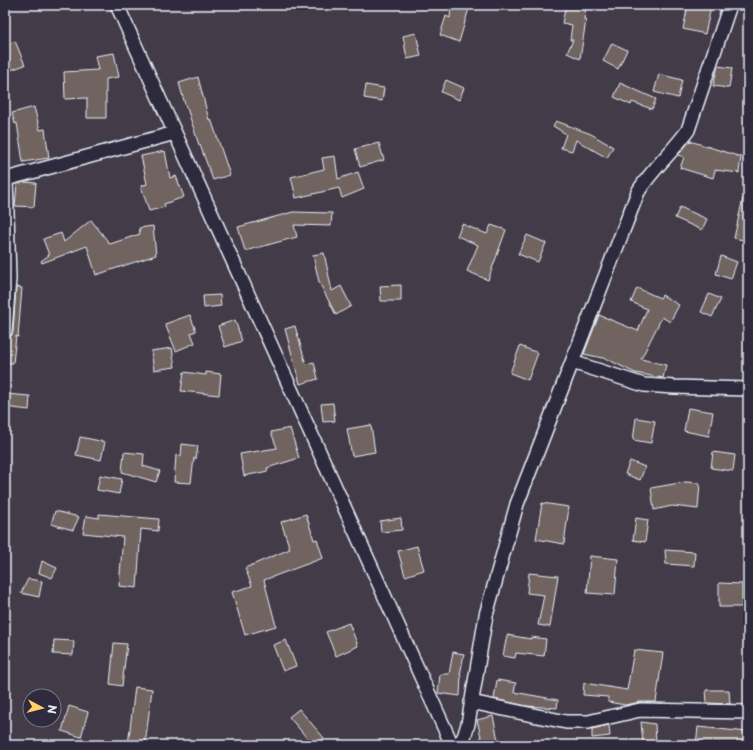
<svg xmlns="http://www.w3.org/2000/svg" width="753" height="750" font-family="'Playpen Sans',sans-serif">
	<style>
		.building { fill: #716460; stroke: #e8f1f8 }
		.lines { fill: none; stroke-linecap: round; stroke-linejoin: round }
		.minor-casing { stroke: #e8f1f8; stroke-width: 16 }
		.minor { stroke: #2f2a3d; stroke-width: 13 }
	</style>
	<rect width="100%" height="100%" fill="#433b48"/>
	<filter id="ink" filterUnits="userSpaceOnUse"><feTurbulence type="fractalNoise" baseFrequency=".025" numOctaves="2"/><feDisplacementMap in="SourceGraphic" scale="8" xChannelSelector="R" yChannelSelector="G"/><feConvolveMatrix kernelMatrix="1 2 1 2 8 2 1 2 1" color-interpolation-filters="sRGB"/></filter>
	<g filter="url(#ink)">
		<path class="building" d="M 451,5 L 470,5 L 459,42 L 440,35 L 446,16 L 450,18 Z
			M 566,5 L 586,5 L 584,20 L 586,20 L 580,59 L 567,53 L 573,40 L 570,40 L 572,25 L 562,23 Z
			M 688,5 L 711,7 L 705,34 L 683,29 Z
			M 416,33 L 421,56 L 407,59 L 403,36 Z
			M 15,41 L 25,65 L 5,72 L 5,45 Z
			M 612,43 L 627,50 L 618,69 L 603,61 Z
			M 114,53 L 119,77 L 106,79 L 106,118 L 87,118 L 87,98 L 65,99 L 64,72 L 98,70 L 95,56 Z
			M 718,66 L 732,68 L 729,88 L 713,86 Z
			M 659,74 L 682,80 L 678,98 L 654,92 Z
			M 198,77 L 209,120 L 211,119 L 230,175 L 213,180 L 200,145 L 199,145 L 187,108 L 186,108 L 179,83 Z
			M 446,80 L 464,88 L 459,100 L 441,92 Z
			M 620,83 L 656,99 L 652,109 L 632,102 L 631,105 L 614,97 Z
			M 366,85 L 384,88 L 382,101 L 364,98 Z
			M 34,107 L 40,130 L 45,129 L 49,158 L 23,162 L 17,123 L 15,124 L 12,113 Z
			M 556,121 L 591,134 L 613,147 L 607,158 L 576,140 L 572,151 L 561,148 L 566,134 L 553,126 Z
			M 690,141 L 741,157 L 739,173 L 715,170 L 713,178 L 680,168 L 684,157 L 678,155 Z
			M 379,143 L 384,160 L 360,167 L 355,149 Z
			M 165,151 L 170,178 L 176,176 L 184,197 L 164,204 L 165,207 L 149,211 L 141,186 L 147,184 L 141,156 Z
			M 335,156 L 338,179 L 358,172 L 364,189 L 342,198 L 339,188 L 296,198 L 291,177 L 324,169 L 322,158 Z
			M 24,182 L 36,183 L 34,207 L 15,206 L 17,184 Z
			M 743,198 L 748,198 L 748,241 L 734,238 Z
			M 680,207 L 707,219 L 702,230 L 675,218 Z
			M 293,212 L 332,213 L 331,226 L 294,225 L 297,237 L 245,251 L 238,227 Z
			M 91,220 L 110,244 L 140,234 L 139,228 L 153,226 L 156,255 L 96,275 L 87,246 L 42,263 L 41,261 L 49,255 L 43,239 L 61,233 L 64,242 Z
			M 462,224 L 487,234 L 491,225 L 506,230 L 488,280 L 467,271 L 478,245 L 457,236 Z
			M 527,235 L 546,243 L 538,262 L 518,254 Z
			M 324,253 L 332,291 L 341,286 L 351,306 L 336,315 L 319,282 L 313,255 Z
			M 721,256 L 737,262 L 731,279 L 716,274 Z
			M 401,285 L 401,301 L 381,301 L 380,286 Z
			M 16,287 L 22,288 L 18,337 L 16,336 L 13,363 L 5,363 L 5,339 L 11,336 L 13,332 Z
			M 637,288 L 660,298 L 662,295 L 679,305 L 670,322 L 662,317 L 641,359 L 666,365 L 663,378 L 635,373 L 607,359 L 584,354 L 599,315 L 638,331 L 647,309 L 631,302 Z
			M 709,294 L 721,299 L 712,317 L 701,312 Z
			M 220,295 L 221,306 L 204,308 L 203,296 Z
			M 190,315 L 196,331 L 191,333 L 195,343 L 176,351 L 165,324 Z
			M 235,320 L 242,341 L 225,347 L 218,326 Z
			M 295,326 L 306,364 L 314,362 L 318,379 L 300,384 L 285,329 Z
			M 520,346 L 538,353 L 528,380 L 510,373 Z
			M 172,348 L 175,367 L 154,370 L 151,351 Z
			M 184,372 L 206,375 L 206,372 L 221,374 L 219,395 L 181,391 Z
			M 5,394 L 30,396 L 29,410 L 5,407 Z
			M 333,403 L 335,421 L 323,422 L 321,404 Z
			M 688,408 L 713,412 L 709,436 L 684,431 Z
			M 636,418 L 655,421 L 651,443 L 633,440 Z
			M 371,425 L 375,452 L 352,456 L 347,429 Z
			M 290,428 L 299,458 L 267,468 L 268,471 L 244,476 L 240,454 L 277,448 L 271,432 Z
			M 80,437 L 105,442 L 101,460 L 76,455 Z
			M 182,444 L 198,446 L 196,459 L 194,458 L 191,483 L 174,482 L 176,455 L 181,456 Z
			M 124,452 L 144,454 L 143,466 L 160,471 L 156,482 L 122,472 Z
			M 713,452 L 735,455 L 733,471 L 711,468 Z
			M 630,461 L 645,467 L 640,480 L 625,474 Z
			M 100,475 L 122,479 L 119,494 L 97,490 Z
			M 685,482 L 700,483 L 698,509 L 672,506 L 654,510 L 651,488 Z
			M 542,503 L 569,507 L 564,544 L 536,539 Z
			M 55,511 L 79,517 L 73,530 L 51,524 Z
			M 99,514 L 159,519 L 158,531 L 141,529 L 137,588 L 119,586 L 123,537 L 83,533 L 86,516 L 99,518 Z
			M 306,514 L 314,540 L 317,539 L 323,558 L 264,580 L 276,626 L 245,635 L 232,592 L 252,586 L 245,568 L 290,549 L 281,522 Z
			M 401,518 L 402,530 L 381,532 L 380,521 Z
			M 636,518 L 648,520 L 645,542 L 633,540 Z
			M 417,546 L 424,570 L 405,576 L 398,551 Z
			M 665,550 L 695,552 L 694,566 L 666,564 Z
			M 590,556 L 618,559 L 615,595 L 587,593 Z
			M 42,561 L 57,568 L 52,578 L 39,573 Z
			M 529,573 L 558,576 L 550,627 L 538,625 L 544,595 L 527,593 Z
			M 28,579 L 42,581 L 39,597 L 21,593 Z
			M 719,583 L 742,584 L 742,607 L 719,607 Z
			M 349,623 L 358,646 L 336,656 L 326,632 Z
			M 507,635 L 531,639 L 531,637 L 546,639 L 544,656 L 516,653 L 515,658 L 503,656 Z
			M 54,640 L 74,641 L 73,655 L 53,654 Z
			M 286,640 L 296,666 L 283,671 L 273,645 Z
			M 114,643 L 127,644 L 122,686 L 110,684 Z
			M 634,650 L 663,653 L 656,702 L 640,702 L 625,705 L 608,702 L 608,697 L 583,695 L 584,683 L 627,690 Z
			M 453,652 L 464,654 L 460,675 L 461,676 L 460,696 L 438,693 L 440,674 L 449,674 Z
			M 497,680 L 516,683 L 514,692 L 558,700 L 557,708 L 527,706 L 494,699 Z
			M 135,687 L 152,689 L 145,745 L 128,745 Z
			M 706,690 L 729,690 L 730,704 L 707,703 Z
			M 69,706 L 88,712 L 81,737 L 62,731 Z
			M 299,709 L 324,738 L 316,745 L 313,745 L 289,717 Z
			M 493,716 L 499,745 L 483,745 L 477,720 Z
			M 641,722 L 655,724 L 656,743 L 643,744 Z
			M 609,725 L 610,736 L 592,738 L 592,729 Z
			M 698,727 L 748,732 L 748,745 L 696,745 Z"/>
		<g class="lines">
			<defs>
				<path id="minor" d="M 117,5 L 452,745
					M 5,179 L 6,179 L 9,278 L 5,331
					M 6,179 L 175,133
					M 572,362 L 644,385 L 674,387 L 748,389
					M 471,702 L 566,722 L 588,722 L 640,710 L 748,712
					M 458,745 L 464,737 L 468,724 L 486,615 L 517,504 L 638,192 C 652,169 673,152 688,130 L 730,5"/>
			</defs>
			<use href="#minor" class="minor-casing"/>
			<use href="#minor" class="minor"/>
		</g>
	</g>
	<rect width="753" height="750" fill="none" stroke="#2f2a3d" stroke-width="20"/>
	<rect x="10" y="10" width="733" height="730" fill="none" stroke="#e8f1f8" stroke-width="1.5" filter="url(#ink)"/>
	<g transform="translate(42 708) rotate(97)"><circle r="19" fill="#2f2a3d" stroke="#797a88"/>
	<path d="M0-3L7 15L0 10L-7 15Z" fill="#ffd166"/>
	<text y="-6" font-size="11" font-weight="bold" text-anchor="middle" fill="#e8f1f8">N</text>
	</g>
</svg>
